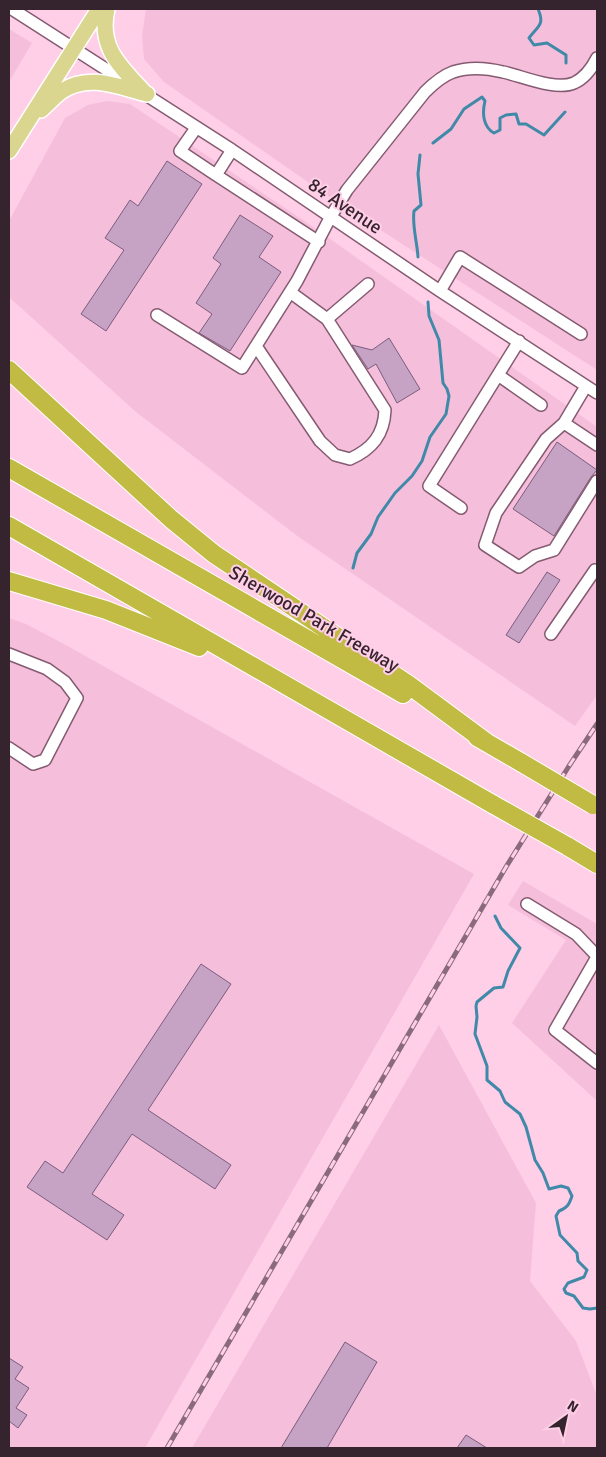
<svg xmlns="http://www.w3.org/2000/svg" width="606" height="1457" font-family="Signika,sans-serif">
	<style>
		.built { fill: #f5bfdb }
		.lines { fill: none; stroke-linecap: round; stroke-linejoin: round }
		.stream { stroke: #4089a8; stroke-width: 3 }
		.building { fill: #c6a3c5; stroke: #7c5c7c }
		.minor-casing { stroke: #855b71; stroke-width: 14 }
		.major-casing { stroke: #fff; stroke-width: 18 }
		.highway-casing { stroke: #fff; stroke-width: 20 }
		.minor { stroke: #fff; stroke-width: 11 }
		.major { stroke: #dad68f; stroke-width: 15 }
		.highway { stroke: #c1bb44; stroke-width: 18 }
		.rail-casing { stroke: #8a6b7b; stroke-width: 5 }
		.rail { stroke: #ffcee7; stroke-width: 3; stroke-dasharray: 9; stroke-linecap: butt }
		.highway-bridge-casing { stroke: #fff; stroke-width: 20; stroke-linecap: butt }
		.highway-bridge { stroke: #c1bb44; stroke-width: 18 }
		.labels { text-anchor: middle; dominant-baseline: central; stroke-width: 4; stroke-linejoin: round; paint-order: stroke }
		.street-label { font-size: 19px; fill: #35242d; stroke: #ffcee7 }
	</style>
	<rect width="100%" height="100%" fill="#ffcee7"/>
	<path class="built" d="M 146,9 L 597,9 L 597,370 L 325,194 L 164,82 L 144,59 L 142,36 Z
		M 9,29 L 32,43 L 9,82 Z
		M 107,101 L 130,104 L 306,222 L 597,427 L 597,695 L 575,726 L 296,535 L 136,412 L 9,297 L 9,221 L 65,118 L 88,105 Z
		M 9,618 L 26,624 L 64,644 L 474,874 L 145,1448 L 9,1448 Z
		M 523,881 L 597,924 L 597,1101 L 512,1023 L 566,940 L 508,905 Z
		M 439,1025 L 536,1203 L 530,1281 L 576,1341 L 597,1396 L 597,1448 L 192,1448 Z"/>
	<g class="lines">
		<path class="stream" d="M 538,9 C 545,25 538,26 529,38 L 534,45 L 547,43 L 566,55 L 566,63
			M 433,143 L 451,129 L 464,109 L 482,97 L 485,101 C 482,113 483,127 494,133 L 500,130 L 500,118 L 506,115 L 516,114 L 519,124 L 526,124 L 544,135 L 565,112
			M 418,257 C 417,241 412,226 414,211 L 421,205 L 418,174 L 420,155
			M 353,568 L 357,553 L 371,534 L 378,517 L 395,493 L 412,476 L 422,461 L 430,437 L 446,414 L 449,396 L 447,389 L 443,383 L 439,340 L 429,316 L 428,302
			M 495,916 L 501,928 L 520,948 L 508,971 L 503,987 L 494,988 L 477,1002 L 476,1006 L 477,1017 L 475,1034 L 487,1066 L 487,1080 L 500,1091 L 505,1102 L 520,1114 L 526,1127 L 535,1160 L 543,1173 L 549,1189 L 561,1186 L 568,1188 L 572,1196 C 569,1205 567,1208 559,1211 L 556,1216 L 560,1235 L 577,1253 L 578,1261 L 587,1270 L 584,1277 L 568,1283 L 564,1289 L 566,1293 L 574,1296 L 583,1308 L 590,1309 L 597,1308"/>
	</g>
	<path class="building" d="M 167,161 L 202,184 L 106,331 L 81,314 L 124,250 L 105,238 L 130,200 L 138,206 Z
		M 240,215 L 273,236 L 259,257 L 281,272 L 230,351 L 199,333 L 212,314 L 196,303 L 221,264 L 213,258 Z
		M 389,338 L 420,389 L 397,403 L 376,364 L 368,369 L 352,345 L 372,350 Z
		M 557,442 L 597,470 L 591,477 L 554,536 L 513,509 Z
		M 547,572 L 560,580 L 519,643 L 506,635 Z
		M 201,964 L 231,984 L 148,1110 L 231,1165 L 215,1189 L 132,1134 L 92,1194 L 124,1215 L 107,1240 L 27,1187 L 45,1161 L 63,1173 Z
		M 345,1342 L 377,1362 L 327,1448 L 281,1448 Z
		M 9,1358 L 23,1367 L 15,1379 L 29,1388 L 16,1408 L 27,1415 L 18,1428 L 9,1421 Z
		M 466,1435 L 487,1448 L 457,1448 Z"/>
	<g class="lines">
		<defs>
			<path id="minor" d="M 12,9 L 232,150 L 440,291 L 597,393
				M 196,128 L 180,151 L 216,175
				M 232,150 L 216,175 L 319,242
				M 440,291 L 460,257 L 581,334
				M 290,292 L 327,319
				M 157,315 L 242,368 L 297,281 L 330,218 L 347,190 L 425,92 C 433,84 442,76 453,72 C 468,67 487,68 503,72 C 522,76 555,91 574,83 C 585,78 592,68 597,58
				M 256,346 L 320,441 L 335,455 L 350,459 C 372,449 384,435 385,410 L 327,319 L 368,284
				M 498,375 L 541,405
				M 586,386 L 564,423 L 546,439 L 496,513 L 485,545 L 519,567 L 535,556 L 554,550 L 597,481
				M 564,423 L 597,445
				M 461,508 L 429,486 L 519,341
				M 551,634 L 595,570 L 597,572
				M 9,654 L 47,669 L 65,682 L 77,698 L 45,760 L 33,764 L 9,748
				M 527,904 L 576,934 L 597,956
				M 597,957 L 555,1030 L 597,1063"/>
			<path id="major" d="M 107,9 C 98,48 121,67 145,93
				M 41,110 C 48,104 55,96 62,91 C 89,73 119,87 147,94
				M 9,151 L 99,9"/>
			<path id="highway" d="M 9,370 L 171,519 L 214,554 L 409,685 L 486,742
				M 9,468 L 403,694
				M 9,526 L 494,805
				M 9,581 L 106,610 L 199,647
				M 477,737 L 522,763
				M 567,846 L 597,864"/>
		</defs>
		<use href="#minor" class="minor-casing"/>
		<use href="#major" class="major-casing"/>
		<use href="#highway" class="highway-casing"/>
		<use href="#minor" class="minor"/>
		<use href="#major" class="major"/>
		<use href="#highway" class="highway"/>
		<defs>
			<path id="rail" d="M 167,1448 L 506,867 L 569,766 L 597,724"/>
		</defs>
		<use href="#rail" class="rail-casing"/>
		<use href="#rail" class="rail"/>
		<defs>
			<path id="highway-bridge" d="M 522,763 L 593,805
				M 494,805 L 567,846"/>
		</defs>
		<use href="#highway-bridge" class="highway-bridge-casing"/>
		<use href="#highway-bridge" class="highway-bridge"/>
	</g>
	<g class="labels">
		<g class="street-label">
			<text transform="translate(345 206) rotate(34)">84 Avenue</text>
			<text transform="translate(314 619) rotate(30)">Sherwood Park Freeway</text>
		</g>
	</g>
	<rect width="606" height="1457" fill="none" stroke="#35242d" stroke-width="20"/>
	<g transform="translate(566 1417) rotate(33)" stroke="#ffcee7" stroke-width="4" paint-order="stroke">
	<path d="M0-4L9 19L0 12L-9 19Z" fill="#35242d"/>
	<text y="-8" font-size="14" font-weight="bold" text-anchor="middle" fill="#35242d">N</text>
	</g>
</svg>
